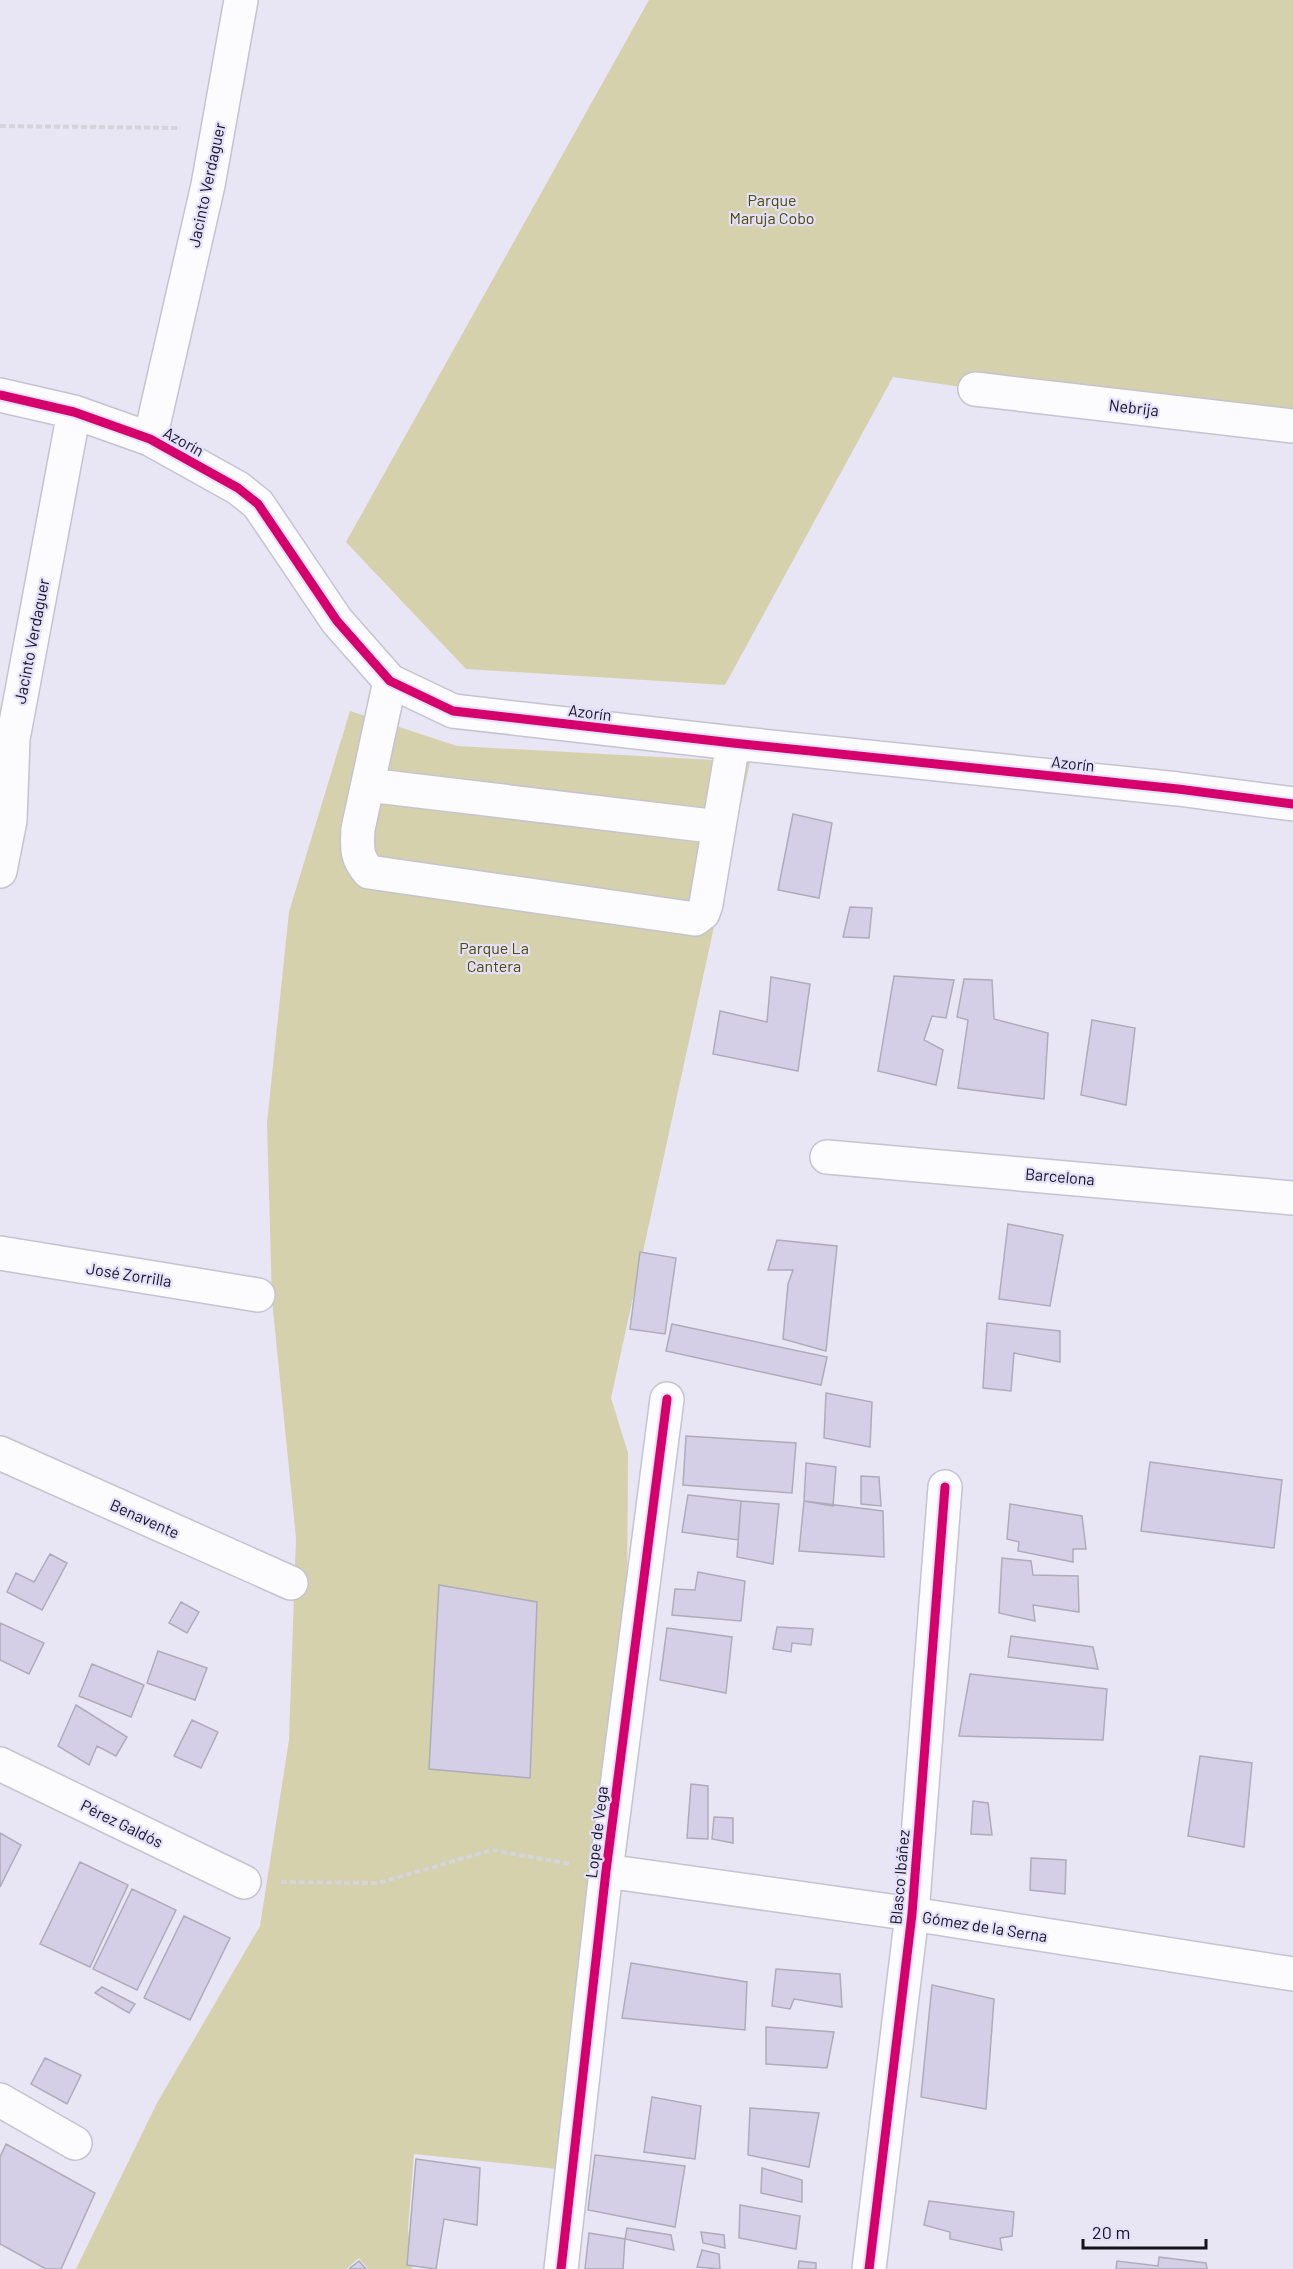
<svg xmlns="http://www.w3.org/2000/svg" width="1293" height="2269" font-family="Barlow,sans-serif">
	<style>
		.green { fill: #d4d1ac }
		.building { fill: #d4cfe6; stroke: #aeacb9; stroke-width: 1.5 }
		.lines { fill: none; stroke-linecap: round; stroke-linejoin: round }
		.minor-casing { stroke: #c5c3d0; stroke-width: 36 }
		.path { stroke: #d5d4d9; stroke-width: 4; stroke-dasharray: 6 3; stroke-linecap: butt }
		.minor { stroke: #fcfbfe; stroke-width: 33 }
		.cycleway-casing { stroke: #e4dffb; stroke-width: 13 }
		.cycleway { stroke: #d6006c; stroke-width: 9 }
		.labels { text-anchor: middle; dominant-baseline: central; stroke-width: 4.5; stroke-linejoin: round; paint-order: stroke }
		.street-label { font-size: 16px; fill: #14121d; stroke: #e4dffb }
		.park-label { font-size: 16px; fill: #4f4b00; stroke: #e4dffb }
	</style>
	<rect width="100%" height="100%" fill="#e8e5f5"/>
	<path class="green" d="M 649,0 L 1293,0 L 1293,419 L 975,389 L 893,377 L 725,685 L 466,669 L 346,542 Z
		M 350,711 L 457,746 L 750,762 L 611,1398 L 628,1453 L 627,1603 L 557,2169 L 414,2154 L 408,2228 L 412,2269 L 368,2269 L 359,2258 L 346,2269 L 76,2269 L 157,2103 L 260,1926 L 289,1740 L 296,1538 L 272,1300 L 267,1123 L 289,912 Z"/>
	<path class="building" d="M 793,814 L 832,823 L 819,898 L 778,890 Z
		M 850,907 L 872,908 L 869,938 L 843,937 Z
		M 894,976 L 954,980 L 946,1018 L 932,1016 L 924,1040 L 943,1050 L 936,1085 L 878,1071 Z
		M 771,977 L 810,984 L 798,1071 L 713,1054 L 720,1011 L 767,1022 Z
		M 964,979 L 992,980 L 994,1019 L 1048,1033 L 1044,1099 L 958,1088 L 968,1020 L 957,1017 Z
		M 1092,1020 L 1135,1028 L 1126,1105 L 1081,1095 Z
		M 1008,1224 L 1063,1235 L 1050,1306 L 999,1299 Z
		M 777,1240 L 837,1246 L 826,1351 L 783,1339 L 788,1284 L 793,1270 L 768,1270 Z
		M 640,1252 L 676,1258 L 665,1334 L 630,1329 Z
		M 987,1323 L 1060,1331 L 1060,1362 L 1014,1353 L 1011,1391 L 983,1388 Z
		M 672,1324 L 827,1357 L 821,1385 L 666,1351 Z
		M 826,1393 L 872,1402 L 870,1447 L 824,1438 Z
		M 686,1436 L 796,1443 L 792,1493 L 683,1485 Z
		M 1150,1462 L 1282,1480 L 1274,1548 L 1141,1531 Z
		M 806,1463 L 836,1467 L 833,1506 L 804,1501 Z
		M 861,1476 L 879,1477 L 881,1506 L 861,1504 Z
		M 688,1495 L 741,1501 L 738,1540 L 682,1532 Z
		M 741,1501 L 779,1504 L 773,1564 L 737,1557 Z
		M 804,1501 L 883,1511 L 884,1557 L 799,1551 Z
		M 1010,1504 L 1082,1516 L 1086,1549 L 1073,1549 L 1073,1562 L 1018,1551 L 1019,1542 L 1007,1539 Z
		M 50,1554 L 67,1563 L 42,1610 L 7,1592 L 16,1573 L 34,1582 Z
		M 1002,1558 L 1031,1561 L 1033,1575 L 1078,1576 L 1079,1612 L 1033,1605 L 1035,1621 L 999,1613 Z
		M 698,1572 L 745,1581 L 741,1621 L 672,1615 L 675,1589 L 695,1590 Z
		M 439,1585 L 537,1602 L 530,1778 L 429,1769 Z
		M 181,1602 L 199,1612 L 187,1633 L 169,1623 Z
		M 0,1623 L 44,1643 L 29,1674 L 0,1660 Z
		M 777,1627 L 813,1629 L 811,1645 L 792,1643 L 791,1652 L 773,1649 Z
		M 667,1628 L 732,1637 L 726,1693 L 660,1680 Z
		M 1011,1636 L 1093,1647 L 1098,1669 L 1008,1657 Z
		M 158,1651 L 207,1668 L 195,1700 L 147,1683 Z
		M 92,1664 L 144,1685 L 131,1717 L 79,1696 Z
		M 970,1674 L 1107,1689 L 1103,1740 L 959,1736 Z
		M 76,1705 L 127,1737 L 116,1756 L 97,1746 L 89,1765 L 58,1746 Z
		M 192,1720 L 218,1732 L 201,1768 L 174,1756 Z
		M 1200,1756 L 1252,1763 L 1244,1847 L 1188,1836 Z
		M 691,1784 L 708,1786 L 708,1839 L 687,1838 Z
		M 973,1801 L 988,1803 L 992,1835 L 971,1834 Z
		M 714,1817 L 733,1818 L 733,1843 L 712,1839 Z
		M 0,1833 L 21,1845 L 0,1887 Z
		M 1031,1858 L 1066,1860 L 1065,1894 L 1030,1890 Z
		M 80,1862 L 128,1885 L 90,1967 L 40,1944 Z
		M 132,1889 L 176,1910 L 137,1990 L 93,1969 Z
		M 184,1916 L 230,1938 L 190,2020 L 144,1998 Z
		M 631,1963 L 747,1982 L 745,2030 L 622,2018 Z
		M 776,1969 L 840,1974 L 842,2007 L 794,1999 L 790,2009 L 772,2006 Z
		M 932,1985 L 994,1999 L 986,2109 L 921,2097 Z
		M 102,1987 L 135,2004 L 129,2013 L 95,1993 Z
		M 766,2027 L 834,2032 L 827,2068 L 766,2064 Z
		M 45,2058 L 81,2075 L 67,2104 L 31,2084 Z
		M 652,2097 L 701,2106 L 695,2159 L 644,2152 Z
		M 750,2108 L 819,2113 L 809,2167 L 748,2155 Z
		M 6,2144 L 95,2193 L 61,2269 L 46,2269 L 0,2244 L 0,2157 Z
		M 595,2155 L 685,2166 L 675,2227 L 588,2210 Z
		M 416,2159 L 480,2168 L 477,2225 L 444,2219 L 436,2269 L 407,2265 Z
		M 762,2168 L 802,2180 L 802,2202 L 761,2193 Z
		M 929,2201 L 1014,2212 L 1012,2236 L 1000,2238 L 1002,2250 L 950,2239 L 950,2232 L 924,2225 Z
		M 740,2205 L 800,2216 L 796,2249 L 739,2238 Z
		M 627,2228 L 671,2235 L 674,2250 L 625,2239 Z
		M 701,2232 L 724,2235 L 725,2248 L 703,2243 Z
		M 589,2233 L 625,2239 L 623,2269 L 585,2269 Z
		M 702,2250 L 719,2254 L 720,2269 L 697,2267 Z
		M 1159,2257 L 1206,2263 L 1207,2269 L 1116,2269 L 1117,2261 L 1158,2266 Z
		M 359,2261 L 366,2269 L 349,2269 Z
		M 799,2261 L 816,2263 L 816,2269 L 798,2269 Z"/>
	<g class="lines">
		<defs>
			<path id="minor" d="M 975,389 L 1293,426
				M 0,395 L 74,412 L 150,439 L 238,488 L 258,504 L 337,621 L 390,681 L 453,711 L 733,743 L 1178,789 L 1293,804
				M 150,439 L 208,185 L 241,0
				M 390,681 L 358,829 C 357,847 356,858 369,872 L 695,919 L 703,913 L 706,904 L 733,743
				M 368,785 L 719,827
				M 0,871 L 10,820 L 13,739 L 74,412
				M 827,1157 L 1293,1198
				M 0,1253 L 258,1295
				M 0,1453 L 291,1583
				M 0,1764 L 244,1882
				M 606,1871 L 912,1914 L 1293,1974
				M 0,2100 L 75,2143
				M 561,2269 L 606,1871 L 667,1399
				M 869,2269 L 912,1914 L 945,1487"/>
		</defs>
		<use href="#minor" class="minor-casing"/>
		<path class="path" d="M 0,126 L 179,128
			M 281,1882 L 378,1883 L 492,1850 L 570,1864"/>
		<use href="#minor" class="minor"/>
		<defs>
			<path id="cycleway" d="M 0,395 L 74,412 L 150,439 L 238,488 L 258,504 L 337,621 L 390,681 L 453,711 L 733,743 L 1178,789 L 1293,804
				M 561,2269 L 606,1871 L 667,1399
				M 869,2269 L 912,1914 L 945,1487"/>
		</defs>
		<use href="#cycleway" class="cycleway-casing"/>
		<use href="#cycleway" class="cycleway"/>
	</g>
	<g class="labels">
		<g class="street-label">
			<text transform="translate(206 185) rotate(-78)">Jacinto Verdaguer</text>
			<text transform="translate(1134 407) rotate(7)">Nebrija</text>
			<text transform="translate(184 441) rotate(29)">Azorín</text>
			<text transform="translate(31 641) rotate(-79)">Jacinto Verdaguer</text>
			<text transform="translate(590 712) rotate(7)">Azorín</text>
			<text transform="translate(1073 763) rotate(6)">Azorín</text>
			<text transform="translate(1060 1176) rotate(5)">Barcelona</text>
			<text transform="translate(129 1274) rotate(9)">José Zorrilla</text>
			<text transform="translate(145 1518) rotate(24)">Benavente</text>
			<text transform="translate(122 1823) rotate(26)">Pérez Galdós</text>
			<text transform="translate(596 1832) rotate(-83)">Lope de Vega</text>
			<text transform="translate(899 1877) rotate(-85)">Blasco Ibáñez</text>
			<text transform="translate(985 1926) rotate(9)">Gómez de la Serna</text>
		</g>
		<g class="park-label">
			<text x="772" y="199">Parque<tspan x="772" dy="18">Maruja Cobo</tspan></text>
			<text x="494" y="947">Parque La<tspan x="494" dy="18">Cantera</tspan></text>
		</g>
	</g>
	<path d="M1083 2239v9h123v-9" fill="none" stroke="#14121d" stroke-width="3"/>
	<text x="1092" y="2239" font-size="18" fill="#14121d" stroke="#e4dffb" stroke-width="4.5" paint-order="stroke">20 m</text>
</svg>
